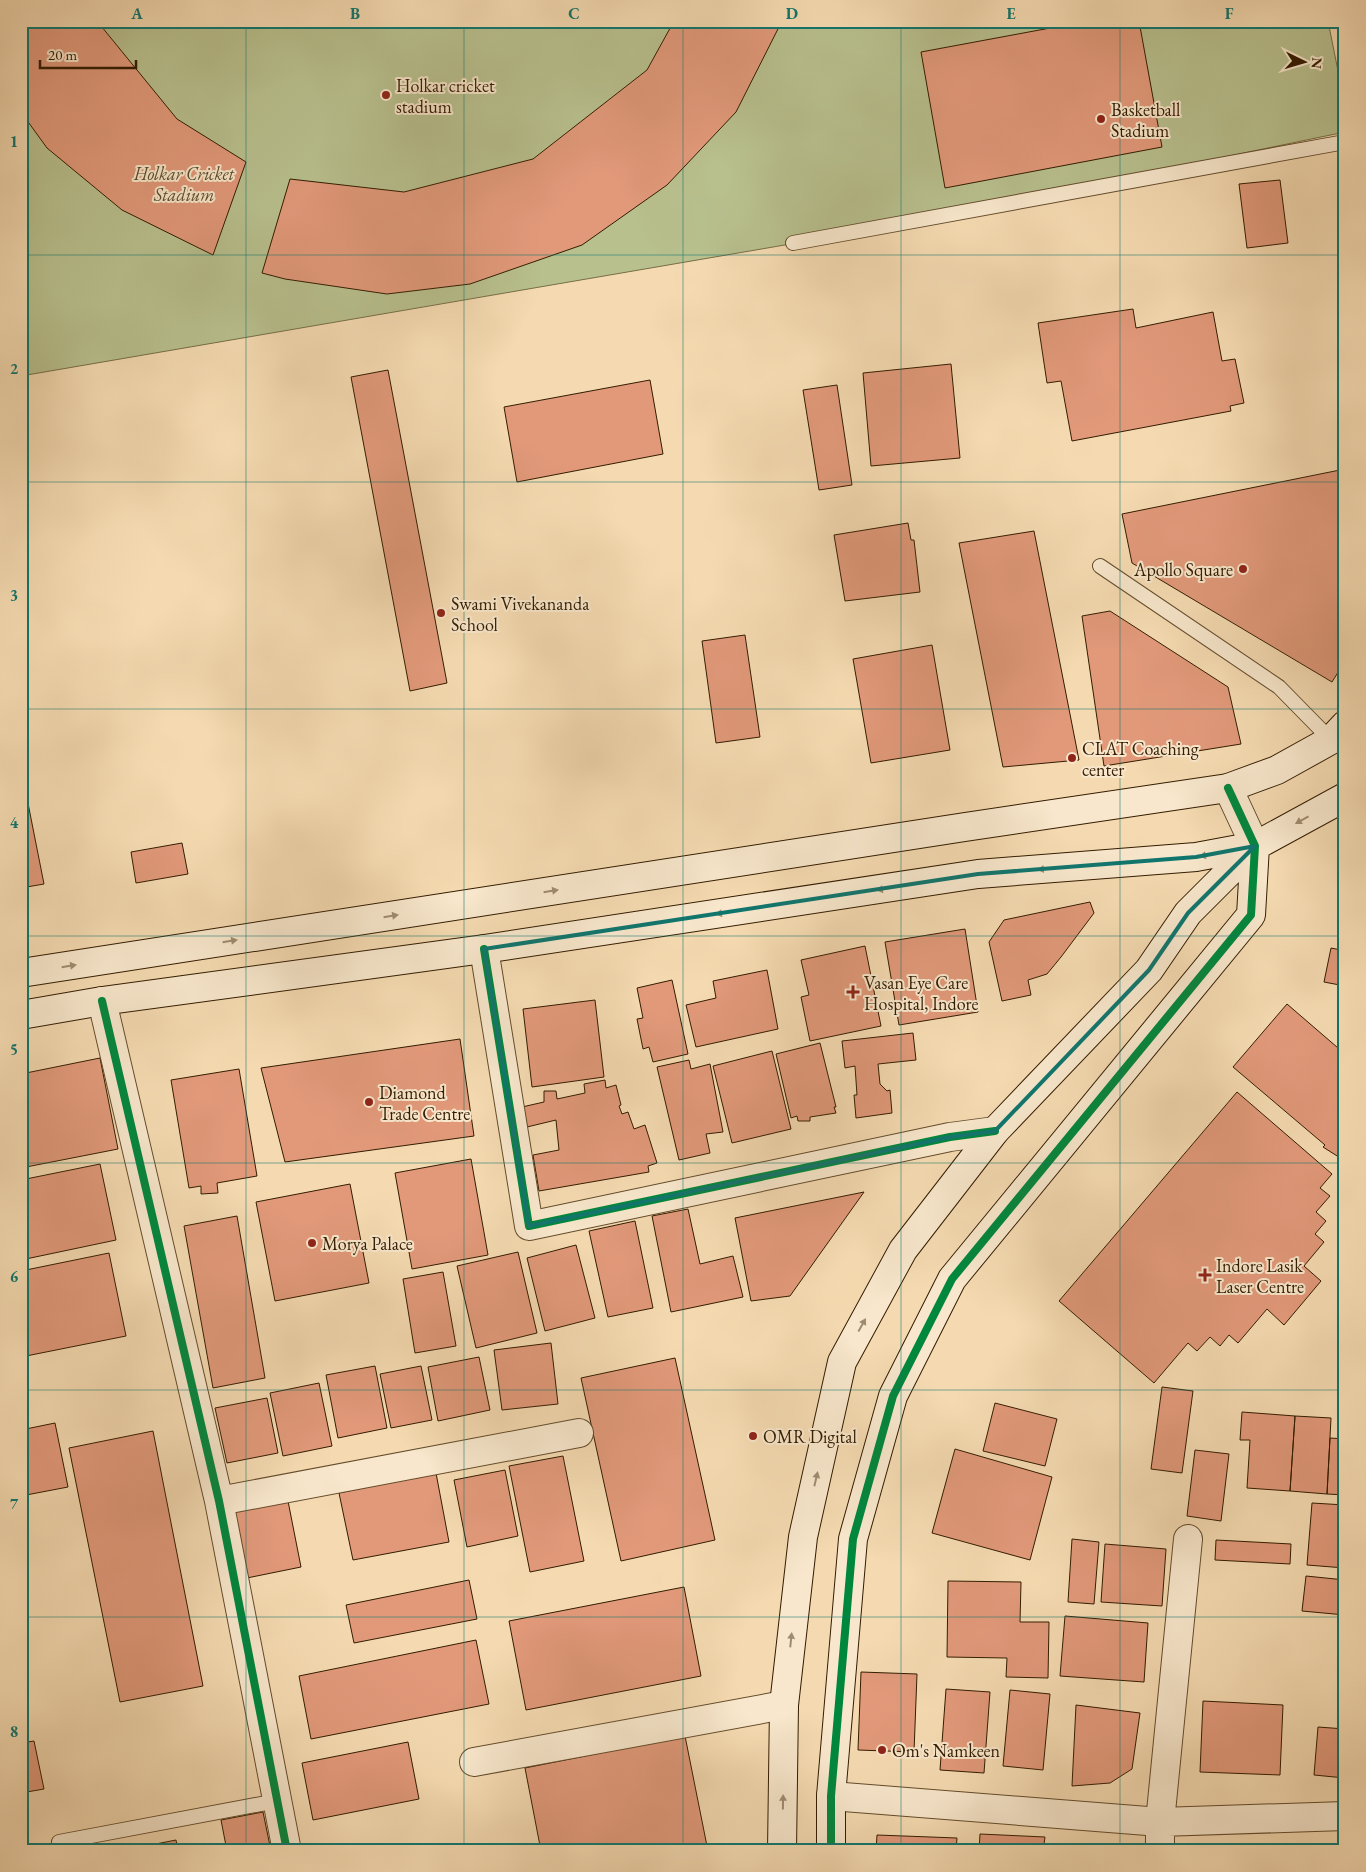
<svg xmlns="http://www.w3.org/2000/svg" width="1366" height="1872" font-family="'EB Garamond',serif">
	<style>
		.green { fill: #b8c08e; stroke: #766e47 }
		.building { fill: #e1997a; stroke: #331c00 }
		.lines { fill: none; stroke-linecap: round; stroke-linejoin: round }
		.lane-casing { stroke: #644c2c; stroke-width: 16 }
		.street-casing { stroke: #644c2c; stroke-width: 30 }
		.secondary-casing { stroke: #331c00; stroke-width: 30 }
		.lane { stroke: #f8e7cc; stroke-width: 14 }
		.street { stroke: #f8e7cc; stroke-width: 28 }
		.secondary { stroke: #f8e7cc; stroke-width: 28 }
		.cycleway-casing { stroke: #f8e7cc; stroke-width: 11 }
		.cycleway { stroke: #00873e; stroke-width: 8 }
		.oneway { fill: #9f8c70 }
		.marked { fill: none; stroke: #0f766e; stroke-width: 4; stroke-linejoin: round }
		.grid { fill: none; stroke: #0f766e; stroke-width: 1; stroke-opacity: 0.55 }
		.poi-dot { fill: #8f2418; stroke: #f8e7cc; stroke-width: 2 }
		.labels { text-anchor: middle; dominant-baseline: central; stroke-width: 4; stroke-linejoin: round; paint-order: stroke }
		.poi-label { font-size: 18px; fill: #331c00; stroke: #f8e7cc; text-anchor: start }
		.park-label { font-size: 18px; font-style: italic; fill: #5b4d2b; stroke: #f8e7cc }
		.neatline { fill: none; stroke: #0f766e; stroke-width: 2 }
		.grid-label { font-size: 16px; text-anchor: middle; font-weight: bold; fill: #0f766e }
	</style>
	<rect width="100%" height="100%" fill="#f5dab1"/>
	<filter id="stains"><feTurbulence type="fractalNoise" baseFrequency=".004" numOctaves="4"/><feColorMatrix values="0 0 0 0 .2 0 0 0 0 .09 0 0 0 0 .02 0 0 0 .5 -.17"/></filter>
	<radialGradient id="worn" r=".72"><stop offset=".6" stop-color="#630" stop-opacity="0"/><stop offset="1" stop-color="#630" stop-opacity=".3"/></radialGradient>
	<path class="green" d="M 21,21 L 1328,21 L 1345,106 L 1345,132 L 878,229 L 21,376 Z"/>
	<path class="building" d="M 21,21 L 97,21 L 177,119 L 246,162 L 213,255 L 122,210 L 47,148 L 21,112 Z
		M 674,21 L 782,21 L 736,112 L 667,185 L 582,245 L 470,284 L 387,294 L 285,279 L 262,273 L 290,179 L 404,192 L 533,159 L 647,70 Z
		M 1088,21 L 1139,21 L 1162,147 L 945,188 L 921,52 Z
		M 1280,180 L 1288,243 L 1247,248 L 1239,184 Z
		M 1133,309 L 1136,328 L 1213,312 L 1222,361 L 1235,359 L 1244,403 L 1230,406 L 1231,411 L 1072,441 L 1061,381 L 1047,383 L 1038,323 Z
		M 951,364 L 960,458 L 871,466 L 863,373 Z
		M 388,370 L 447,683 L 410,691 L 351,377 Z
		M 650,380 L 663,454 L 517,482 L 504,407 Z
		M 837,385 L 852,485 L 819,490 L 803,390 Z
		M 1345,469 L 1345,546 L 1338,547 L 1345,576 L 1345,661 L 1332,682 L 1132,563 L 1122,514 Z
		M 908,523 L 911,540 L 914,540 L 920,592 L 845,601 L 834,535 Z
		M 1034,531 L 1079,760 L 1003,767 L 959,543 Z
		M 1110,611 L 1228,687 L 1241,744 L 1104,766 L 1082,616 Z
		M 745,635 L 760,737 L 716,743 L 702,641 Z
		M 932,645 L 950,750 L 871,763 L 853,659 Z
		M 21,768 L 44,884 L 21,888 Z
		M 182,843 L 188,874 L 136,883 L 131,852 Z
		M 1090,902 L 1094,913 L 1061,957 L 1047,974 L 1028,980 L 1031,995 L 1002,1001 L 989,942 L 1004,920 Z
		M 965,929 L 978,1012 L 899,1025 L 885,942 Z
		M 1344,936 L 1345,986 L 1324,982 L 1331,948 L 1341,950 Z
		M 865,946 L 881,1026 L 810,1041 L 801,997 L 809,995 L 801,960 Z
		M 767,970 L 778,1029 L 696,1047 L 686,1005 L 716,998 L 713,981 Z
		M 672,980 L 688,1054 L 653,1062 L 649,1047 L 643,1049 L 637,1019 L 643,1018 L 637,988 Z
		M 595,1000 L 604,1077 L 532,1087 L 523,1009 Z
		M 1287,1004 L 1345,1054 L 1345,1161 L 1323,1147 L 1325,1145 L 1233,1067 Z
		M 913,1033 L 916,1060 L 878,1064 L 880,1084 L 887,1091 L 890,1090 L 892,1113 L 856,1118 L 854,1095 L 857,1095 L 855,1066 L 845,1068 L 842,1041 Z
		M 460,1039 L 474,1136 L 285,1162 L 261,1068 Z
		M 820,1043 L 836,1107 L 834,1107 L 836,1113 L 810,1117 L 810,1121 L 798,1121 L 797,1116 L 791,1118 L 776,1054 Z
		M 772,1051 L 791,1129 L 732,1143 L 713,1066 Z
		M 100,1058 L 118,1149 L 21,1168 L 21,1074 Z
		M 689,1060 L 691,1069 L 710,1064 L 723,1132 L 706,1134 L 710,1153 L 679,1160 L 657,1067 Z
		M 239,1069 L 257,1176 L 217,1183 L 218,1193 L 201,1194 L 201,1186 L 189,1188 L 171,1080 Z
		M 605,1080 L 606,1088 L 616,1085 L 621,1105 L 619,1106 L 622,1114 L 628,1112 L 634,1129 L 645,1125 L 657,1163 L 648,1166 L 649,1172 L 539,1191 L 533,1155 L 559,1150 L 556,1120 L 527,1127 L 522,1107 L 544,1102 L 544,1091 L 556,1091 L 557,1099 L 585,1093 L 584,1084 Z
		M 1237,1092 L 1332,1174 L 1320,1188 L 1330,1196 L 1316,1212 L 1326,1221 L 1315,1234 L 1324,1242 L 1304,1266 L 1321,1281 L 1284,1325 L 1267,1309 L 1238,1343 L 1229,1335 L 1220,1346 L 1210,1337 L 1197,1351 L 1188,1343 L 1154,1383 L 1059,1301 Z
		M 471,1159 L 488,1255 L 412,1269 L 395,1173 Z
		M 100,1164 L 116,1240 L 21,1260 L 21,1180 Z
		M 350,1184 L 369,1283 L 275,1301 L 256,1202 Z
		M 864,1192 L 790,1296 L 751,1301 L 735,1218 Z
		M 688,1209 L 700,1264 L 733,1256 L 743,1297 L 671,1312 L 652,1216 Z
		M 237,1216 L 265,1378 L 213,1388 L 184,1226 Z
		M 635,1221 L 653,1308 L 608,1317 L 589,1231 Z
		M 576,1245 L 595,1318 L 545,1331 L 527,1258 Z
		M 518,1252 L 537,1333 L 476,1348 L 457,1266 Z
		M 109,1253 L 126,1336 L 21,1357 L 21,1271 Z
		M 443,1272 L 456,1346 L 415,1353 L 403,1279 Z
		M 1342,1320 L 1345,1320 L 1345,1384 L 1343,1384 Z
		M 551,1343 L 558,1404 L 502,1410 L 494,1350 Z
		M 479,1357 L 490,1410 L 438,1421 L 428,1367 Z
		M 675,1358 L 715,1540 L 621,1561 L 581,1378 Z
		M 375,1366 L 387,1428 L 338,1438 L 326,1375 Z
		M 421,1366 L 432,1420 L 391,1428 L 380,1374 Z
		M 319,1383 L 332,1446 L 283,1456 L 270,1393 Z
		M 1162,1387 L 1193,1391 L 1182,1473 L 1151,1469 Z
		M 267,1398 L 278,1453 L 227,1463 L 215,1408 Z
		M 995,1403 L 1057,1419 L 1045,1466 L 983,1451 Z
		M 1242,1412 L 1295,1416 L 1290,1491 L 1247,1488 L 1250,1440 L 1240,1440 Z
		M 1295,1416 L 1331,1418 L 1327,1494 L 1290,1491 Z
		M 55,1423 L 68,1487 L 21,1496 L 21,1430 Z
		M 153,1431 L 203,1686 L 120,1702 L 69,1448 Z
		M 1330,1438 L 1345,1439 L 1345,1495 L 1327,1494 Z
		M 955,1449 L 1052,1477 L 1030,1560 L 932,1533 Z
		M 1195,1450 L 1229,1454 L 1221,1521 L 1187,1516 Z
		M 563,1456 L 584,1561 L 530,1572 L 509,1466 Z
		M 505,1470 L 518,1536 L 467,1547 L 454,1480 Z
		M 436,1473 L 449,1542 L 353,1560 L 339,1493 Z
		M 288,1501 L 301,1567 L 237,1580 L 224,1514 Z
		M 1312,1503 L 1345,1505 L 1345,1568 L 1307,1565 Z
		M 1072,1539 L 1099,1542 L 1094,1604 L 1068,1602 Z
		M 1216,1540 L 1291,1544 L 1290,1564 L 1215,1560 Z
		M 1105,1544 L 1166,1549 L 1162,1606 L 1101,1602 Z
		M 1306,1576 L 1345,1580 L 1345,1615 L 1302,1611 Z
		M 469,1580 L 477,1619 L 354,1643 L 346,1605 Z
		M 948,1581 L 1021,1582 L 1020,1622 L 1049,1622 L 1048,1678 L 1006,1677 L 1007,1658 L 947,1657 Z
		M 684,1587 L 701,1676 L 526,1710 L 509,1621 Z
		M 1065,1616 L 1148,1623 L 1144,1682 L 1060,1676 Z
		M 476,1640 L 489,1704 L 311,1739 L 299,1676 Z
		M 861,1672 L 917,1674 L 914,1752 L 858,1750 Z
		M 946,1689 L 990,1692 L 984,1773 L 940,1770 Z
		M 1010,1690 L 1050,1694 L 1043,1770 L 1003,1766 Z
		M 1203,1701 L 1283,1705 L 1280,1775 L 1200,1772 Z
		M 1076,1705 L 1140,1713 L 1132,1769 L 1110,1783 L 1072,1786 Z
		M 1318,1727 L 1345,1729 L 1345,1778 L 1314,1775 Z
		M 685,1736 L 708,1851 L 541,1851 L 525,1768 Z
		M 34,1741 L 44,1789 L 21,1793 L 21,1743 Z
		M 408,1742 L 419,1799 L 313,1820 L 302,1763 Z
		M 263,1812 L 271,1851 L 227,1851 L 221,1820 Z
		M 980,1834 L 1045,1837 L 1043,1851 L 979,1851 Z
		M 877,1835 L 957,1838 L 956,1851 L 876,1851 Z
		M 176,1840 L 178,1851 L 120,1851 Z"/>
	<g class="lines">
		<defs>
			<path id="lane" d="M 793,243 L 1345,142
				M 1100,566 L 1279,687 L 1331,740
				M 59,1842 L 277,1801"/>
			<path id="street" d="M 1228,788 L 1255,846
				M 484,949 L 529,1226 L 950,1137 L 995,1131
				M 102,1001 L 219,1501 L 287,1851
				M 219,1501 L 579,1433
				M 474,1762 L 784,1705
				M 831,1796 L 1160,1822 L 1345,1816
				M 1160,1851 L 1160,1822 L 1188,1539"/>
			<path id="secondary" d="M 21,973 L 965,827 L 1228,788 L 1277,770 L 1331,740 L 1345,725
				M 21,1015 L 102,1001 L 484,949 L 978,874 L 1196,857 L 1255,846
				M 782,1851 L 784,1705 L 803,1537 L 842,1362 L 903,1250 L 995,1131 L 1149,970 L 1188,913 L 1255,846 L 1345,797
				M 831,1851 L 831,1796 L 853,1539 L 893,1396 L 952,1279 L 1251,915 L 1255,846"/>
		</defs>
		<use href="#lane" class="lane-casing"/>
		<use href="#street" class="street-casing"/>
		<use href="#secondary" class="secondary-casing"/>
		<use href="#lane" class="lane"/>
		<use href="#street" class="street"/>
		<use href="#secondary" class="secondary"/>
		<defs>
			<path id="cycleway" d="M 484,949 L 529,1226 L 950,1137 L 995,1131
				M 102,1001 L 219,1501 L 287,1851
				M 831,1851 L 831,1796 L 853,1539 L 893,1396 L 952,1279 L 1251,915 L 1255,846 L 1228,788"/>
		</defs>
		<use href="#cycleway" class="cycleway-casing"/>
		<use href="#cycleway" class="cycleway"/>
	</g>
	<defs><path id="oneway-solid" d="M-6-.8H1V-3.2L6.5 0L1 3.2V.8H-6Z" transform="scale(1.25)"/></defs>
	<g class="oneway">
		<use href="#oneway-solid" transform="translate(1302 820) rotate(151)"/>
		<use href="#oneway-solid" transform="translate(1207 855) rotate(170)"/>
		<use href="#oneway-solid" transform="translate(1045 869) rotate(175)"/>
		<use href="#oneway-solid" transform="translate(884 889) rotate(171)"/>
		<use href="#oneway-solid" transform="translate(551 891) rotate(-9)"/>
		<use href="#oneway-solid" transform="translate(723 913) rotate(171)"/>
		<use href="#oneway-solid" transform="translate(391 916) rotate(-9)"/>
		<use href="#oneway-solid" transform="translate(230 941) rotate(-9)"/>
		<use href="#oneway-solid" transform="translate(69 966) rotate(-9)"/>
		<use href="#oneway-solid" transform="translate(862 1325) rotate(-61)"/>
		<use href="#oneway-solid" transform="translate(816 1479) rotate(-77)"/>
		<use href="#oneway-solid" transform="translate(791 1640) rotate(-84)"/>
		<use href="#oneway-solid" transform="translate(783 1802) rotate(-89)"/>
	</g>
	<path class="marked" d="M 1255,846 L 1188,913 L 1149,970 L 995,1131 L 950,1137 L 529,1226 L 484,949 L 978,874 L 1196,857 Z"/>
	<path class="grid" d="M 246,21 L 246,1851M 464,21 L 464,1851M 683,21 L 683,1851M 901,21 L 901,1851M 1120,21 L 1120,1851M 21,255 L 1345,255M 21,482 L 1345,482M 21,709 L 1345,709M 21,936 L 1345,936M 21,1163 L 1345,1163M 21,1390 L 1345,1390M 21,1617 L 1345,1617"/>
	<g class="poi-dot">
		<circle cx="386" cy="95" r="5"/>
		<circle cx="1101" cy="119" r="5"/>
		<circle cx="1243" cy="569" r="5"/>
		<circle cx="441" cy="613" r="5"/>
		<circle cx="1072" cy="758" r="5"/>
		<path d="M850.5 984.5h5v5h5v5h-5v5h-5v-5h-5v-5h5z"/>
		<circle cx="369" cy="1102" r="5"/>
		<circle cx="312" cy="1243" r="5"/>
		<path d="M1202.5 1267.5h5v5h5v5h-5v5h-5v-5h-5v-5h5z"/>
		<circle cx="753" cy="1436" r="5"/>
		<circle cx="882" cy="1750" r="5"/>
	</g>
	<g class="labels">
		<g class="poi-label">
			<text x="396" y="85">Holkar cricket<tspan x="396" dy="21">stadium</tspan></text>
			<text x="1111" y="109">Basketball<tspan x="1111" dy="21">Stadium</tspan></text>
			<text x="1233" y="569" text-anchor="end">Apollo Square</text>
			<text x="451" y="603">Swami Vivekananda<tspan x="451" dy="21">School</tspan></text>
			<text x="1082" y="748">CLAT Coaching<tspan x="1082" dy="21">center</tspan></text>
			<text x="864" y="982">Vasan Eye Care<tspan x="864" dy="21">Hospital, Indore</tspan></text>
			<text x="379" y="1092">Diamond<tspan x="379" dy="21">Trade Centre</tspan></text>
			<text x="322" y="1243">Morya Palace</text>
			<text x="1216" y="1265">Indore Lasik<tspan x="1216" dy="21">Laser Centre</tspan></text>
			<text x="763" y="1436">OMR Digital</text>
			<text x="892" y="1750">Om's Namkeen</text>
		</g>
		<g class="park-label">
			<text x="184" y="173">Holkar Cricket<tspan x="184" dy="21">Stadium</tspan></text>
		</g>
	</g>
	<rect width="1366" height="1872" fill="none" stroke="#f5dab1" stroke-width="55"/>
	<g transform="translate(1304 62) rotate(95)" stroke="#f8e7cc" stroke-width="4" paint-order="stroke">
	<path d="M0-4L9 19L0 12L-9 19Z" fill="#331c00"/>
	<text y="-8" font-size="14" font-weight="bold" text-anchor="middle" fill="#331c00">N</text>
	</g>
	<path d="M40 60v8h96v-8" fill="none" stroke="#331c00" stroke-width="2.5"/>
	<text x="48" y="60" font-size="15" fill="#331c00" stroke="#f8e7cc" stroke-width="4" paint-order="stroke">20 m</text>
	<rect x="28" y="28" width="1310" height="1816" class="neatline"/>
	<g class="grid-label">
		<text x="137" y="19">A</text>
		<text x="355" y="19">B</text>
		<text x="574" y="19">C</text>
		<text x="792" y="19">D</text>
		<text x="1011" y="19">E</text>
		<text x="1229" y="19">F</text>
		<text x="14" y="147">1</text>
		<text x="14" y="374">2</text>
		<text x="14" y="601">3</text>
		<text x="14" y="828">4</text>
		<text x="14" y="1055">5</text>
		<text x="14" y="1282">6</text>
		<text x="14" y="1509">7</text>
		<text x="14" y="1737">8</text>
	</g>
	<rect width="100%" height="100%" filter="url(#stains)"/>
	<rect width="100%" height="100%" fill="url(#worn)"/>
</svg>
